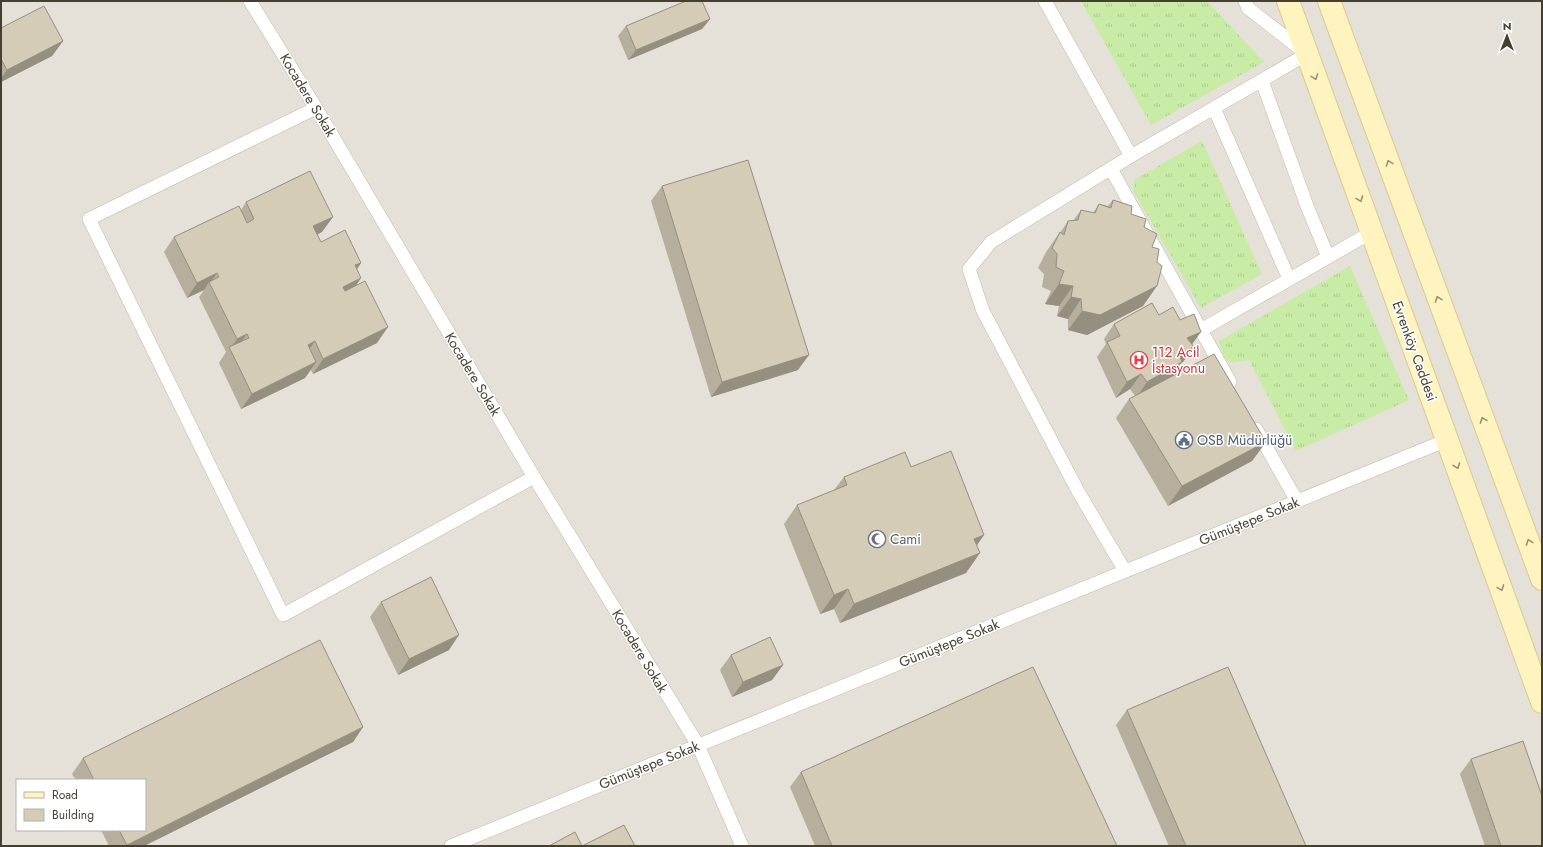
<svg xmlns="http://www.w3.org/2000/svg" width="1543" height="847" font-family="Jost,sans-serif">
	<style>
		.industrial { fill: #e5e0d8; fill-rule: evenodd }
		.grass { fill: url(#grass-tufts) }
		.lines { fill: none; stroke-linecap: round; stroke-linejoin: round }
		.service-casing { stroke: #c2bba7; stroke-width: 14 }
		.secondary-casing { stroke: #d8ca8d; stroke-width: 24 }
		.service { stroke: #fff; stroke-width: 13 }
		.secondary { stroke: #fff4c0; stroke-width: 22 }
		.wall { fill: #b7af9d }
		.shaded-wall { fill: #958f80 }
		.building { fill: #d5ccb7; stroke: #958f80 }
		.oneway { stroke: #999072 }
		.labels { text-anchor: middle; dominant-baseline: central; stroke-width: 3; stroke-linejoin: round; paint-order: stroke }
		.street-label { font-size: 14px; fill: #453f32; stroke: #fff }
		.health-label { font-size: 14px; fill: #be3a42; stroke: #fff; text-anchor: start }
		.service-label { font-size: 14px; fill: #4e5e75; stroke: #fff; text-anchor: start }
		.worship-label { font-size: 14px; fill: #5b616d; stroke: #fff; text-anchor: start }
	</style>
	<defs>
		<pattern id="grass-tufts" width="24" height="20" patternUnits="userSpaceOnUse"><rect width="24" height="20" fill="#c8eca6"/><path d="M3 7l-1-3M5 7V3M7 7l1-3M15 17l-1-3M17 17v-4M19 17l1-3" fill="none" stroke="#adcb8f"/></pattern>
	</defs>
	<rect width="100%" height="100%" fill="#f3efe2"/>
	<path class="industrial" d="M 1,1 L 1542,1 L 1542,846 L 1,846 ZM 17,780 L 145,780 L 145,830 L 17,830 Z"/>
	<path class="grass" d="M 1081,1 L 1207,1 L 1264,62 L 1151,125 Z
		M 1202,141 L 1262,274 L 1201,308 L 1134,192 L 1134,180 Z
		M 1350,266 L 1409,400 L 1296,451 L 1249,360 L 1231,363 L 1224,357 L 1219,341 Z"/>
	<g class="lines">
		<defs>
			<path id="service" d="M 250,1 L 316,108 L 534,477 L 698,745 L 742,846
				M 1045,1 L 1131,156
				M 1262,81 L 1307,206 L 1328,257
				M 316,108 L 89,219 L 283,615 L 534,477
				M 1214,108 L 1289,279
				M 1111,169 L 1230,382
				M 1201,330 L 1372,232
				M 1256,429 L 1297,501
				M 1125,571 L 1079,493 L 983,311 L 969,269 L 991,242 L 1131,156 L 1307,54 L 1248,8 L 1245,1
				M 451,846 L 1447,440"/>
			<path id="secondary" d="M 1288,1 L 1542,702
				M 1329,1 L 1542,579"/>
		</defs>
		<use href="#service" class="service-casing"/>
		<use href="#secondary" class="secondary-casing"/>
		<use href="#service" class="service"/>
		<use href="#secondary" class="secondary"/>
	</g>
	<path class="wall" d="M 710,19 L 702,29 L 628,60 L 618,36 L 626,26 Z
		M 1,28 L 63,41 L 52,56 L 1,82 Z
		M 662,186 L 798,370 L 711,397 L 651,201 Z
		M 1113,200 L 1131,214 L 1144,227 L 1152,247 L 1143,306 L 1087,335 L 1068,330 L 1068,319 L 1057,316 L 1059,306 L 1045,304 L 1051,291 L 1042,287 L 1044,274 L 1038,268 L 1046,252 L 1060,232 L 1060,233 L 1068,221 L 1073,221 L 1081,210 L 1093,213 L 1099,204 L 1108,206 Z
		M 246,202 L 322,232 L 317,234 L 321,242 L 361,263 L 357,269 L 356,286 L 377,343 L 313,374 L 311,370 L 305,378 L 241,409 L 219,363 L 226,352 L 199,297 L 204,290 L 187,298 L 164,252 L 174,237 L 241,210 Z
		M 1159,315 L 1192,345 L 1183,362 L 1181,363 L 1172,376 L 1266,442 L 1252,461 L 1168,506 L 1116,418 L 1129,399 L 1135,396 L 1130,389 L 1116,398 L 1097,357 L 1106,344 L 1104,339 L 1114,324 Z
		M 911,467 L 984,535 L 976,546 L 966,573 L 840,623 L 834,609 L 820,614 L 784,524 L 797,505 L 834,490 L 844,477 Z
		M 381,602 L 449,650 L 398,675 L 370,617 Z
		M 731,655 L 783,665 L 772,680 L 732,697 L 720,670 Z
		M 1127,710 L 1306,846 L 1169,846 L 1116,725 Z
		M 363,727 L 353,742 L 144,846 L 109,846 L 101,830 L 145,830 L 145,780 L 76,780 L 72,774 L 83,758 Z
		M 1471,759 L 1542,846 L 1485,846 L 1460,774 Z
		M 801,772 L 1117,846 L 815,846 L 790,787 Z"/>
	<path class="shaded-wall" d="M 710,19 L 702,29 L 628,60 L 636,50 Z
		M 63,41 L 52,56 L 1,82 L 1,78 L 7,70 Z
		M 333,217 L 322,232 L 303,242 L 313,226 Z
		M 361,263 L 351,278 L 355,265 Z
		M 217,273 L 210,283 L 209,282 L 204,290 L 187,298 L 197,283 Z
		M 361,278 L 351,293 L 333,302 L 343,287 Z
		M 1059,284 L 1073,286 L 1059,306 L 1045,304 Z
		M 1157,286 L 1143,306 L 1087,335 L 1068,330 L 1082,311 Z
		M 1071,297 L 1081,299 L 1068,319 L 1057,316 Z
		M 388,327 L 377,343 L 313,374 L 323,359 Z
		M 1201,332 L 1190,347 L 1187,338 Z
		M 247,334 L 236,349 L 230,349 L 237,339 Z
		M 315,341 L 304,357 L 308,345 Z
		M 1194,347 L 1183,362 L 1181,363 L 1172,377 L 1136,398 L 1147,382 L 1179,354 Z
		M 809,355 L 798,370 L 711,397 L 722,382 Z
		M 316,362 L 305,378 L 241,409 L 252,394 Z
		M 1141,374 L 1130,389 L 1116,398 L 1127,382 Z
		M 1266,442 L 1252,461 L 1168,506 L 1182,486 Z
		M 984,535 L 971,554 L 974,539 Z
		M 980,553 L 966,573 L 840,623 L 854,604 Z
		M 848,589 L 834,609 L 820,614 L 834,595 Z
		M 459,635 L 449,650 L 398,675 L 409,659 Z
		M 783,665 L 772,680 L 732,697 L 743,682 Z
		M 363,727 L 353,742 L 144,846 L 126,846 L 127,845 Z"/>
	<path class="building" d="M 686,1 L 702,1 L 710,19 L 636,50 L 626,26 Z
		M 44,6 L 63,41 L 7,70 L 1,59 L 1,28 Z
		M 748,160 L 809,355 L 722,382 L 662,186 Z
		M 310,171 L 333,217 L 313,226 L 321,242 L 345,230 L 361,263 L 355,265 L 361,278 L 343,287 L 345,291 L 365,281 L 388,327 L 323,359 L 315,341 L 308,345 L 316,362 L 252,394 L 229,347 L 249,338 L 247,334 L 237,339 L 209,282 L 219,277 L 217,273 L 197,283 L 174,237 L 239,206 L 247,223 L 254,219 L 246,202 Z
		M 1113,200 L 1132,206 L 1131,214 L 1146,219 L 1144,227 L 1157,234 L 1152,247 L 1159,249 L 1157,262 L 1162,266 L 1157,286 L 1100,315 L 1082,311 L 1081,299 L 1071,297 L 1073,286 L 1059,284 L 1064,271 L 1056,267 L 1057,254 L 1052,248 L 1060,232 L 1064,235 L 1068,221 L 1078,220 L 1081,210 L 1095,213 L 1099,204 L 1111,208 Z
		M 1152,303 L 1159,315 L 1173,307 L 1180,320 L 1194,314 L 1201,332 L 1187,338 L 1194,347 L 1179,354 L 1182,362 L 1147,382 L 1141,374 L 1127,382 L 1107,342 L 1120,336 L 1114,324 Z
		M 1214,354 L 1266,442 L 1182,486 L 1129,399 Z
		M 951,451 L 984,535 L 974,539 L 980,553 L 854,604 L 848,589 L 834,595 L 797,505 L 847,485 L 844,477 L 905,452 L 911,467 Z
		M 431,577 L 459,635 L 409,659 L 381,602 Z
		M 770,637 L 783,665 L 743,682 L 731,655 Z
		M 320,640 L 363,727 L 127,845 L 119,830 L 145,830 L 145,780 L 94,780 L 83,758 Z
		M 1033,667 L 1117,846 L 832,846 L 801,772 Z
		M 1228,667 L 1306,846 L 1186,846 L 1127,710 Z
		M 1523,741 L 1542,796 L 1542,846 L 1501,846 L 1471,759 Z
		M 624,825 L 635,846 L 549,846 L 575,832 L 582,846 Z"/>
	<defs><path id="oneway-chevron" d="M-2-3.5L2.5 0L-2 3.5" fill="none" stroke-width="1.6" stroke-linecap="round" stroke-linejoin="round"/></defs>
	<g class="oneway">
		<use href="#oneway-chevron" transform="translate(1315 77) rotate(70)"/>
		<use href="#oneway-chevron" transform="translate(1389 163) rotate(-110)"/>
		<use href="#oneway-chevron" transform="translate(1360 199) rotate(70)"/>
		<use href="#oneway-chevron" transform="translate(1438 299) rotate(-110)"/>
		<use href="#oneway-chevron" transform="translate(1483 420) rotate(-110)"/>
		<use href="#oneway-chevron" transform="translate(1457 466) rotate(70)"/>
		<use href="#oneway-chevron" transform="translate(1529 542) rotate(-110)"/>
		<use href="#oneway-chevron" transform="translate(1501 588) rotate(70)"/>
	</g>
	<defs>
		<symbol id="hospital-ring" viewBox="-11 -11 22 22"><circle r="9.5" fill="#fff" stroke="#e0444e" stroke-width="1.5"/><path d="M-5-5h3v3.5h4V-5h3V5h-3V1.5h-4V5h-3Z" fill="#e0444e"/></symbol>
		<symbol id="civic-ring" viewBox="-11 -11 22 22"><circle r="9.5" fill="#fff" stroke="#5c6f8a" stroke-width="1.5"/><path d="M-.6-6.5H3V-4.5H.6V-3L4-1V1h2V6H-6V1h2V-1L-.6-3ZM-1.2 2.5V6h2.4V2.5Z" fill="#5c6f8a"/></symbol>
		<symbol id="mosque-ring" viewBox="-11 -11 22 22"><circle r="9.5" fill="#fff" stroke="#6b7280" stroke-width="1.5"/><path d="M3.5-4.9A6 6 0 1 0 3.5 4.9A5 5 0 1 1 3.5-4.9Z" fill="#6b7280"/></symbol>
	</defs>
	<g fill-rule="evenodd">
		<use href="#hospital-ring" x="1129" y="350" width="20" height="20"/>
		<use href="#civic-ring" x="1174" y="430" width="20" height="20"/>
		<use href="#mosque-ring" x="867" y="529" width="20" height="20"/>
	</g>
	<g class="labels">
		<g class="street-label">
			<text transform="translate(308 95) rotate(59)">Kocadere Sokak</text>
			<text transform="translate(1415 351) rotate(70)">Evrenköy Caddesi</text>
			<text transform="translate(473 374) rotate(59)">Kocadere Sokak</text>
			<text transform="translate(1249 521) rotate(-22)">Gümüştepe Sokak</text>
			<text transform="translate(949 643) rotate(-22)">Gümüştepe Sokak</text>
			<text transform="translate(640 651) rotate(59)">Kocadere Sokak</text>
			<text transform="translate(649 765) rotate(-22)">Gümüştepe Sokak</text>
		</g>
		<g class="health-label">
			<text x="1152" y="352">112 Acil<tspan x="1152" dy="16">İstasyonu</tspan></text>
		</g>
		<g class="service-label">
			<text x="1197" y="440">OSB Müdürlüğü</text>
		</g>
		<g class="worship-label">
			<text x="890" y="539">Cami</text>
		</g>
	</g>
	<rect width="1543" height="847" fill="none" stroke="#453f32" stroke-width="4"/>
	<rect x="16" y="779" width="130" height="52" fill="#ffffff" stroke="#b5b2ad"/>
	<rect x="24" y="792" width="20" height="6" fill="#fff4c0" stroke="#b5b2ad"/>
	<text x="52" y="799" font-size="12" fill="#453f32">Road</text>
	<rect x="24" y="809" width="20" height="12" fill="#d5ccb7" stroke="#b5b2ad"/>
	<text x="52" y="819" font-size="12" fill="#453f32">Building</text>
	<g transform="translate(1507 36)" stroke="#ffffff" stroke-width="3" paint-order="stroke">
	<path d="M0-3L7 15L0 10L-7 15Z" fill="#453f32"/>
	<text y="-6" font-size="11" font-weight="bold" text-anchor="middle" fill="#453f32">N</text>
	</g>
</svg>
